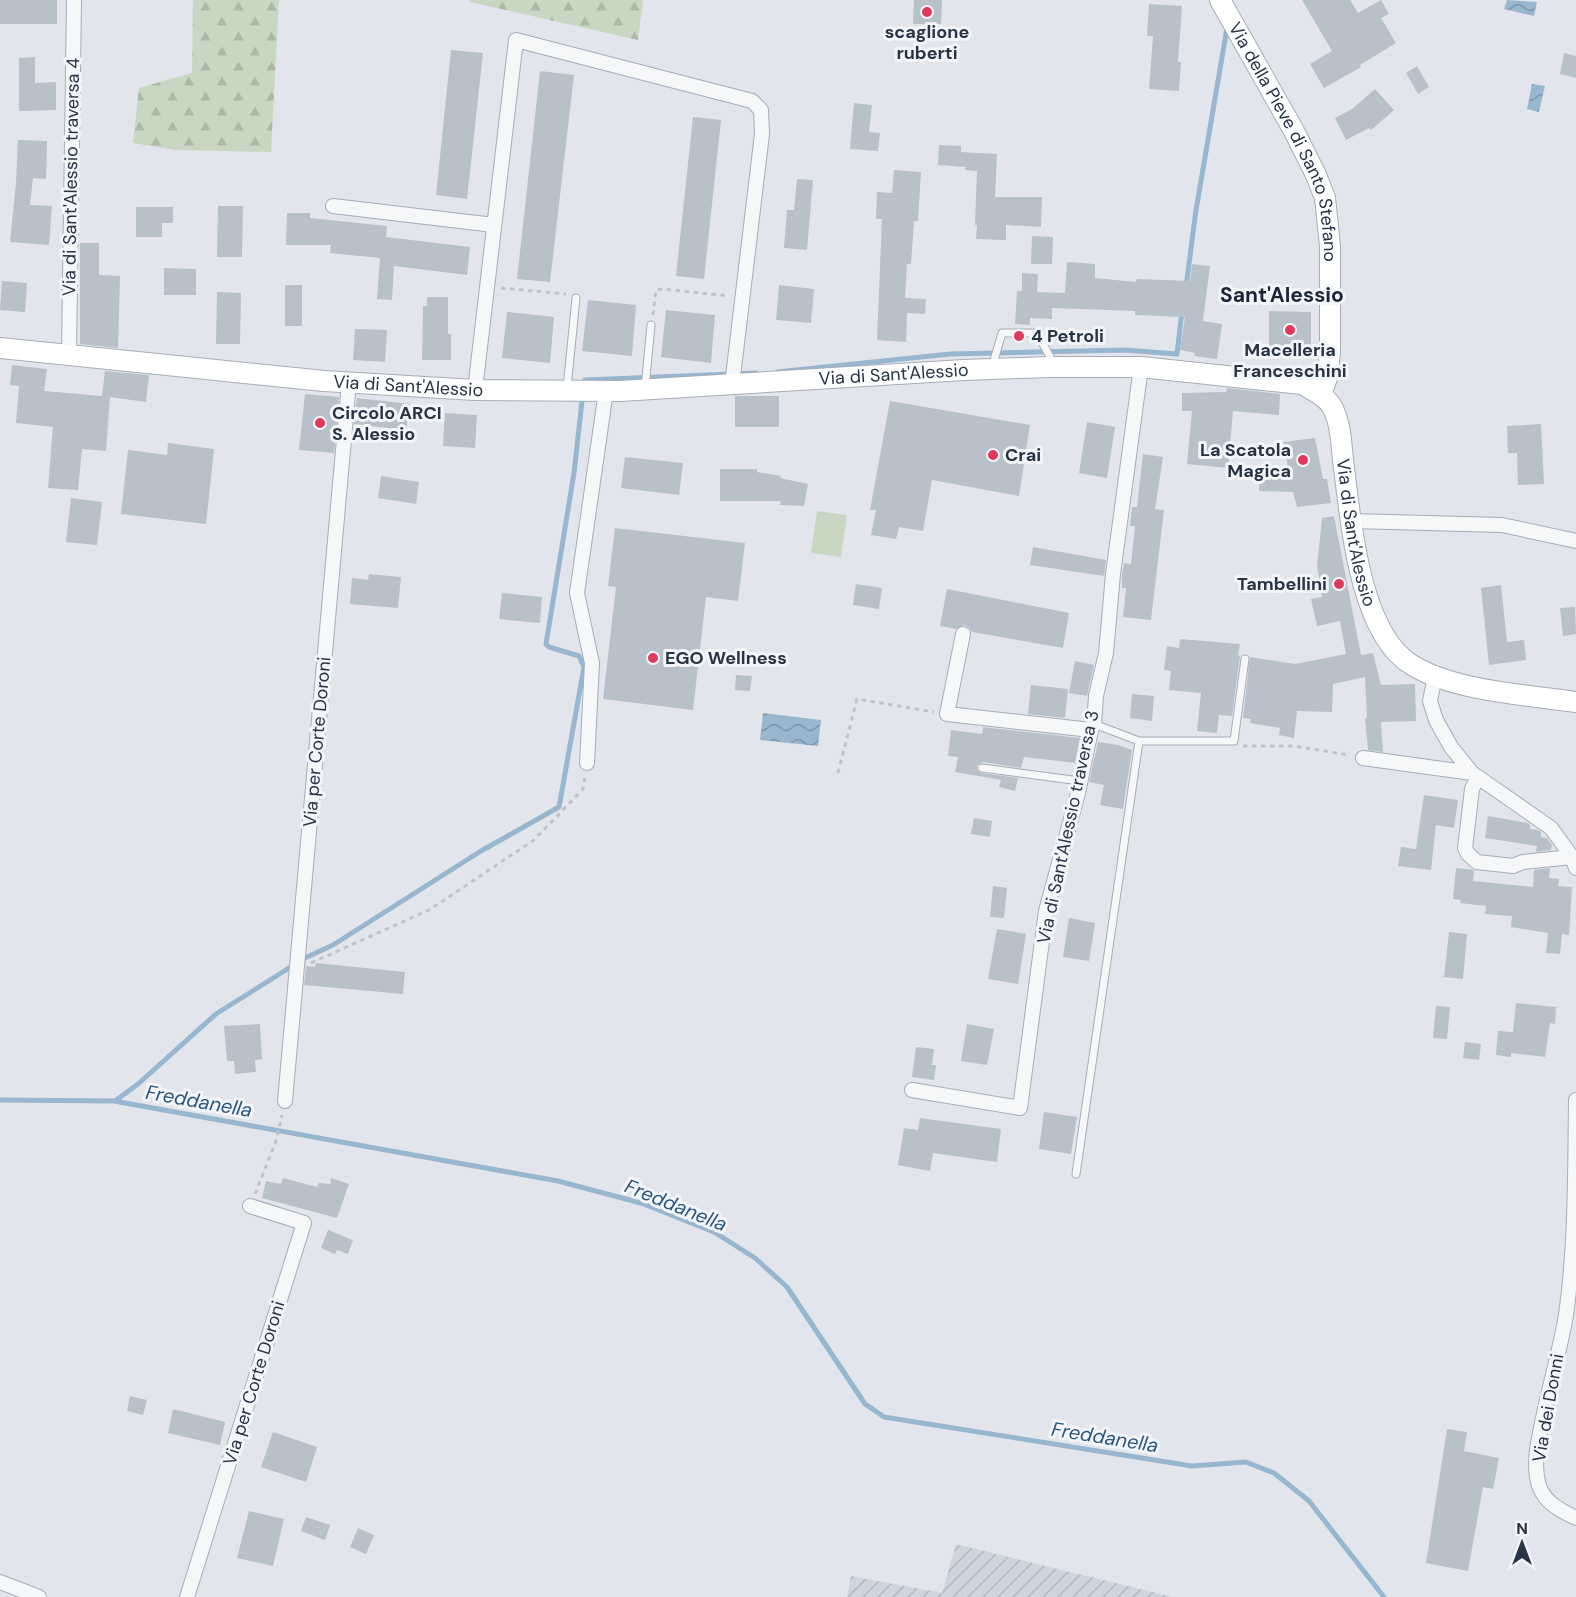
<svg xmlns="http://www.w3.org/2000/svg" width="1576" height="1597" font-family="'DM Sans',sans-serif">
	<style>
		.industrial { fill: url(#industrial-furrows) }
		.forest { fill: url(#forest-firs) }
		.garden { fill: #c8d7c2 }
		.water { fill: url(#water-waves) }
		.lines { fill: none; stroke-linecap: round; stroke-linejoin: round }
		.stream { stroke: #99b6cf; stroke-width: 5 }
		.building { fill: #b8c0ca }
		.lane-casing { stroke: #a6adb7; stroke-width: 9 }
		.street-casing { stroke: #a6adb7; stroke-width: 16 }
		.secondary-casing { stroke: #a6adb7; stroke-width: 22 }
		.path { stroke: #c0c4ca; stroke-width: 3; stroke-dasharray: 4.5 4.5; stroke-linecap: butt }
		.lane { stroke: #f5f7f9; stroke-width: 7 }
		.street { stroke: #f5f7f9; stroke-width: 14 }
		.secondary { stroke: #fff; stroke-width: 20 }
		.poi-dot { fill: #de3a5b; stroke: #f2f5f9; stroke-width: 2 }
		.labels { text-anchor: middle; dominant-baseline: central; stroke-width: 6; stroke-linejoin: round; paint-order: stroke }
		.poi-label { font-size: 18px; font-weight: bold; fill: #283446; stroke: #f2f5f9; text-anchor: start }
		.street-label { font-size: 18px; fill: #283446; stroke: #f2f5f9 }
		.water-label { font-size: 20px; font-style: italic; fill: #2d567f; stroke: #f2f5f9 }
		.quarter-label { font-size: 21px; font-weight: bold; fill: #1a2537; stroke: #f2f5f9 }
	</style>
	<defs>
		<pattern id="industrial-furrows" width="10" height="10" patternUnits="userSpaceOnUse" patternTransform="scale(1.5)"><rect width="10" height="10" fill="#cfd5de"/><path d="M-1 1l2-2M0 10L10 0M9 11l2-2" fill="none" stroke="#b2b7c0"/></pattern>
		<pattern id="forest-firs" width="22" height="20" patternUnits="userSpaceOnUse" patternTransform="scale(1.5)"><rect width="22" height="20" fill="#c8d7c2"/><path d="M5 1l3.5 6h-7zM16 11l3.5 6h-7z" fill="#acb9a8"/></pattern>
		<pattern id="water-waves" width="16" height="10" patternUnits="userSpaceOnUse" patternTransform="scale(1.5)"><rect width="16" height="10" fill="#99b6cf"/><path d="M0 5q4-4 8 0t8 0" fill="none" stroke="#7d95aa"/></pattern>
	</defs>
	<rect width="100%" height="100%" fill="#e2e6ec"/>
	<path class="industrial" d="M 956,1544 L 1173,1597 L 847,1597 L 851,1576 L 942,1593 Z"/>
	<path class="forest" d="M 193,0 L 279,0 L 271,152 L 175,150 L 133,143 L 139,88 L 192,73 Z
		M 469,0 L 643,0 L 638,40 L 470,2 Z"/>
	<path class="garden" d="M 817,511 L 847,515 L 841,557 L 811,553 Z"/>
	<path class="water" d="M 1507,0 L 1537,2 L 1534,16 L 1504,9 Z
		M 1532,84 L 1545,86 L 1539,112 L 1527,109 Z
		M 763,713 L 821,720 L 818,746 L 760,740 Z"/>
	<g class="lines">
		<path class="stream" d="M 1186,287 L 1196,210 L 1227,28 L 1225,24
			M 777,372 L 950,354 L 1125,350 L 1177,354 L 1182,311
			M 585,380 L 756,373
			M 0,1100 L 114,1101 L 558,1181 L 641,1203 L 714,1232 L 755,1258 L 787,1287 L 865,1404 L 884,1417 L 1192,1466 L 1246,1462 L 1274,1473 L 1309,1501 L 1384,1597
			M 115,1101 L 138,1084 L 216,1014 L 305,958 L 333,945 L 481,851 L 559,807 L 584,667 L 579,656 L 549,647 L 546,644 L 574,473 L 582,401"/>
	</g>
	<path class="building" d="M 0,0 L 57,0 L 57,24 L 0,24 Z
		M 914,0 L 942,0 L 941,24 L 913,24 Z
		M 1302,0 L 1350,0 L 1358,13 L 1381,0 L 1389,14 L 1381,18 L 1396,43 L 1360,65 L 1361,67 L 1324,88 L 1310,64 L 1332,51 Z
		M 1149,4 L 1182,6 L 1178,62 L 1181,62 L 1179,91 L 1149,89 L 1153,36 L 1147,36 Z
		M 451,50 L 483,53 L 467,199 L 436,195 Z
		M 1564,53 L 1576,56 L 1576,78 L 1560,74 Z
		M 35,57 L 35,83 L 56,82 L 56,110 L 19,111 L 19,58 Z
		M 1417,66 L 1429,87 L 1418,94 L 1406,73 Z
		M 540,71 L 574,75 L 550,282 L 517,279 Z
		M 1375,89 L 1394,110 L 1371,130 L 1369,128 L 1346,140 L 1335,118 L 1352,109 Z
		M 854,103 L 872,105 L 869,132 L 880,133 L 878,151 L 850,149 Z
		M 693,117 L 721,120 L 704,279 L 676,276 Z
		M 18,140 L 47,141 L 46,179 L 33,178 L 30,205 L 52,206 L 49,245 L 10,242 L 16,183 Z
		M 939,145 L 961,146 L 961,152 L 997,154 L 995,197 L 1042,197 L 1041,227 L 1006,225 L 1006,240 L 976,239 L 977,225 L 975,225 L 977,171 L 965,170 L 966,167 L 938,165 Z
		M 894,170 L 921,172 L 918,221 L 914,221 L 911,264 L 907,264 L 905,298 L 926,299 L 925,314 L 907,313 L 906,342 L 877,340 L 882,219 L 876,219 L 877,192 L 892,193 Z
		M 797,179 L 813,180 L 807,250 L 784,248 L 787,210 L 794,210 Z
		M 218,206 L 243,206 L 242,257 L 217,257 Z
		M 136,207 L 173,207 L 173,223 L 162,223 L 162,237 L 136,237 Z
		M 287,213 L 310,213 L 310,218 L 387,226 L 386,237 L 470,247 L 467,275 L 394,266 L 392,300 L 377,299 L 380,258 L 330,253 L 331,245 L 286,245 Z
		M 1032,236 L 1053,237 L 1052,264 L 1031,264 Z
		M 80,243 L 99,243 L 99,275 L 120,276 L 118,348 L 80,344 Z
		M 1067,262 L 1095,264 L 1095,278 L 1136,282 L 1137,279 L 1190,281 L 1192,264 L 1210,266 L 1203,321 L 1222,324 L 1217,359 L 1194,356 L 1195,353 L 1180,350 L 1185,317 L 1135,315 L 1135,311 L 1052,308 L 1052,319 L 1030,318 L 1030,325 L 1015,324 L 1017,291 L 1022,291 L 1022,273 L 1038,274 L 1037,292 L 1065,293 Z
		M 164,268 L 196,269 L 196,295 L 164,295 Z
		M 2,281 L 27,283 L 25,312 L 0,310 Z
		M 285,285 L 302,285 L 302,326 L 285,326 Z
		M 779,285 L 814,289 L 811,323 L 776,320 Z
		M 217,292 L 241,293 L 240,344 L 216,344 Z
		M 427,297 L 448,297 L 448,334 L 451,334 L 451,360 L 422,360 L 423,306 L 427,306 Z
		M 588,300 L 636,305 L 632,356 L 582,351 Z
		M 666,310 L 715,315 L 711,363 L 661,357 Z
		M 1269,311 L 1311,312 L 1311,348 L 1269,348 Z
		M 507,312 L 554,317 L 550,363 L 502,358 Z
		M 355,329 L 387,330 L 385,362 L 353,360 Z
		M 12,365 L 47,369 L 44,391 L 102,396 L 105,371 L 149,375 L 146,402 L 110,397 L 106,451 L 82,449 L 78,490 L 48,488 L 53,427 L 16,423 L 19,386 L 10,385 Z
		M 1227,388 L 1280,394 L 1279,415 L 1233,411 L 1228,468 L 1187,464 L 1192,411 L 1182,411 L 1182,393 L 1226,392 Z
		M 305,394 L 339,397 L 334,453 L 299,450 Z
		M 735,396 L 779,396 L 779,427 L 735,427 Z
		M 357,398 L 410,404 L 406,430 L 354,424 Z
		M 890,401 L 1030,425 L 1019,496 L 932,480 L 923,531 L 899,527 L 896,539 L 871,535 L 876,510 L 870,510 Z
		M 445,413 L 477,415 L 475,448 L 443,446 Z
		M 1087,422 L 1115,427 L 1107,478 L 1079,473 Z
		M 1541,424 L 1544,484 L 1518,485 L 1517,453 L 1508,453 L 1507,426 Z
		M 1315,438 L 1323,479 L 1327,479 L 1331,503 L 1297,507 L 1293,492 L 1259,491 L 1260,466 L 1288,467 L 1283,442 Z
		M 168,443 L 214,449 L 206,524 L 121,514 L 128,450 L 167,455 Z
		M 1143,454 L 1163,457 L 1155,509 L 1164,510 L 1151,620 L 1123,617 L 1126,588 L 1122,588 L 1122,575 L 1124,563 L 1131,564 L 1135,526 L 1130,526 L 1132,507 L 1137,507 Z
		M 625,457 L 683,463 L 679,495 L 621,488 Z
		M 720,469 L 757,469 L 757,472 L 781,476 L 780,478 L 808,484 L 804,506 L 780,505 L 781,501 L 720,501 Z
		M 381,476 L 419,482 L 416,504 L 378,498 Z
		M 71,498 L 102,502 L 97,545 L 66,542 Z
		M 1334,516 L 1361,655 L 1373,653 L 1381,685 L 1415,684 L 1416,721 L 1381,722 L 1383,752 L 1368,750 L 1365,718 L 1367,718 L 1365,677 L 1333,684 L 1332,712 L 1297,711 L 1294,738 L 1279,735 L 1280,728 L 1250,723 L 1251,719 L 1243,718 L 1250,657 L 1295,664 L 1346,654 L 1340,621 L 1317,626 L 1311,599 L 1322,597 L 1317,566 L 1322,518 Z
		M 615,528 L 745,543 L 738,601 L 706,597 L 693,710 L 603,699 L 616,587 L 608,586 Z
		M 1033,547 L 1106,560 L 1104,576 L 1030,565 Z
		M 369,574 L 401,577 L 398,608 L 350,604 L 352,578 L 368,580 Z
		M 856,584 L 882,588 L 879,609 L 853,605 Z
		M 1501,585 L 1507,642 L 1524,640 L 1526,660 L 1489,665 L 1481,588 Z
		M 947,589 L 1069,613 L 1063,648 L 972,632 L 969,628 L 964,625 L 956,629 L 940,626 Z
		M 502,593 L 542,597 L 540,623 L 499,619 Z
		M 1575,607 L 1576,634 L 1563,636 L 1560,608 Z
		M 1180,639 L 1240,644 L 1238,655 L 1240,656 L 1232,716 L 1219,715 L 1217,733 L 1197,731 L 1201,693 L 1169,690 L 1171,671 L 1164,670 L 1167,646 L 1179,648 Z
		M 1075,661 L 1094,665 L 1087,696 L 1069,693 Z
		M 736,675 L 752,676 L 750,691 L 735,690 Z
		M 1031,685 L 1068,689 L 1065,718 L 1028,714 Z
		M 1132,694 L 1154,696 L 1152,721 L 1130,718 Z
		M 983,727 L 1080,738 L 1075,763 L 1024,757 L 1021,768 L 983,762 L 977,765 L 977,770 L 981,773 L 1018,778 L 1015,791 L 999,787 L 1001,780 L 955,772 L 958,757 L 948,756 L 951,730 L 982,734 Z
		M 1098,742 L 1118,745 L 1132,750 L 1123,809 L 1100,805 L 1104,785 L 1089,782 Z
		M 1424,795 L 1458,800 L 1454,828 L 1436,825 L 1431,870 L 1398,866 L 1401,847 L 1416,849 Z
		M 1488,816 L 1528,823 L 1530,825 L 1530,829 L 1538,830 L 1541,832 L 1541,837 L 1547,838 L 1552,845 L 1551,850 L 1536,852 L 1537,846 L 1485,838 Z
		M 974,818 L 992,821 L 990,837 L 971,834 Z
		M 1456,868 L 1474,870 L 1473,881 L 1533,887 L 1534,870 L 1550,868 L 1549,878 L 1559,879 L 1558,886 L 1572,887 L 1569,935 L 1562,934 L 1560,954 L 1546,953 L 1548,933 L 1511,927 L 1512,916 L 1485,914 L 1486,906 L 1460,903 L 1461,900 L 1453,899 Z
		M 993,886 L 1007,888 L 1004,918 L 990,917 Z
		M 1069,918 L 1095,923 L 1089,961 L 1063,957 Z
		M 997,929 L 1026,934 L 1018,984 L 988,979 Z
		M 1449,932 L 1467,934 L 1463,979 L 1444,977 Z
		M 316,963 L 405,972 L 403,994 L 304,985 L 306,966 L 315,967 Z
		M 1516,1003 L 1556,1007 L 1555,1024 L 1550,1023 L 1545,1057 L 1511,1053 L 1511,1057 L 1496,1055 L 1498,1031 L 1513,1032 Z
		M 1436,1006 L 1450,1007 L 1447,1039 L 1433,1038 Z
		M 260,1024 L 262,1059 L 255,1060 L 256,1072 L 235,1074 L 234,1061 L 227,1061 L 224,1026 Z
		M 967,1024 L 994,1029 L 987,1065 L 961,1061 Z
		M 1465,1042 L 1481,1044 L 1479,1060 L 1463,1058 Z
		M 916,1047 L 934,1049 L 932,1065 L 936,1065 L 934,1080 L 912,1077 Z
		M 1044,1112 L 1077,1117 L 1071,1154 L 1039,1149 Z
		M 920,1118 L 1001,1129 L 997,1162 L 933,1153 L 930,1171 L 898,1165 L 904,1128 L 918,1130 Z
		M 283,1178 L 317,1187 L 319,1183 L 330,1184 L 331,1178 L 349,1184 L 337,1218 L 262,1198 L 266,1181 L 281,1184 Z
		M 328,1230 L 353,1240 L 348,1254 L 337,1250 L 335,1254 L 321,1248 Z
		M 130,1396 L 147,1400 L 143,1415 L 127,1411 Z
		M 173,1409 L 225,1422 L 220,1445 L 168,1433 Z
		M 1447,1429 L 1467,1432 L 1464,1451 L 1499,1458 L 1493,1489 L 1483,1487 L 1468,1571 L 1426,1563 Z
		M 273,1432 L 317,1447 L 306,1482 L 261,1467 Z
		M 249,1511 L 284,1519 L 273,1566 L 237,1558 Z
		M 306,1517 L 330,1525 L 325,1540 L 301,1531 Z
		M 358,1528 L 374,1535 L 366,1554 L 350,1547 Z"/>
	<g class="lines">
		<defs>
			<path id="lane" d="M 992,367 L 1002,333 L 1037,333 L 1054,364
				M 567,388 L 576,298
				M 645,388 L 651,325
				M 1094,724 L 1139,741 L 1234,741 L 1245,659
				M 982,768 L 1080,781
				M 1076,1174 L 1139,741"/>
			<path id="street" d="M 333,206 L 494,225
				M 69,353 L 74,0
				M 475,390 L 516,40 L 752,101 L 761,110 L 762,134 L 732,385
				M 1351,521 L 1502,525 L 1576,541
				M 963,634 L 947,714 L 1091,730
				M 1435,676 L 1430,701 L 1436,720 L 1451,747 L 1472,773 L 1551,828 L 1572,857 L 1576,868
				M 1363,758 L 1472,773
				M 587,763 L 592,663 L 577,593 L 606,391
				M 1478,777 L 1472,789 L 1465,848 L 1468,854 L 1477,862 L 1513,866 L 1523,862 L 1572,857
				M 912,1090 L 1020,1108 L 1046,911 L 1078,793 L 1091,730 L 1094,724 L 1096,696 L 1106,653 L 1113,574 L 1141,367
				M 1576,1100 C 1575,1172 1576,1244 1566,1315 C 1560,1350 1550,1384 1543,1418 C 1539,1438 1534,1457 1537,1477 C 1540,1500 1557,1509 1576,1518
				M 285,1101 L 349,383
				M 0,1582 L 39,1597
				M 187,1597 L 304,1223 L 250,1206"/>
			<g id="secondary">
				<path id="s1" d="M 1220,0 L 1294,131 L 1316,175 L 1325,198 L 1330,246 L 1330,352 L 1327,378 L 1321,395"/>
				<path id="s2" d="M 0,348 L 324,381 L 475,390 L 620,391 L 964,370 L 1050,367 L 1141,367 L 1302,384 C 1312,390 1324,395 1331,405 C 1342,423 1341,448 1344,468 C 1351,523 1360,634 1412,665 C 1454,691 1527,695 1576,702"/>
			</g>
		</defs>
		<use href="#lane" class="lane-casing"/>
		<use href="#street" class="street-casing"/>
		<use href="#secondary" class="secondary-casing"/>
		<path class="path" d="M 501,288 L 566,294
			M 653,315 L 656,290 L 663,289 L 729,296
			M 1243,746 L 1294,746 L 1349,755
			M 838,773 L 857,699 L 934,712
			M 311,963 L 429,910 L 534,840 L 583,789 L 585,777
			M 255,1194 L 276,1141 L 282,1115"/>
		<use href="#lane" class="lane"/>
		<use href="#street" class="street"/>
		<use href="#secondary" class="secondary"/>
	</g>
	<g class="poi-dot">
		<circle cx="927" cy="12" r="6"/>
		<circle cx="1290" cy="330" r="6"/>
		<circle cx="1019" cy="336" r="6"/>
		<circle cx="320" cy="423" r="6"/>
		<circle cx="993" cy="455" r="6"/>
		<circle cx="1303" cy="460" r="6"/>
		<circle cx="1339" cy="584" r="6"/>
		<circle cx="653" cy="658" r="6"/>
	</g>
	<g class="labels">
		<g class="poi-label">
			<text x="927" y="32" text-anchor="middle">scaglione<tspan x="927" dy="21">ruberti</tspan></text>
			<text x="1031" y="336">4 Petroli</text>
			<text x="1290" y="350" text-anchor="middle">Macelleria<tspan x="1290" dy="21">Franceschini</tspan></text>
			<text x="332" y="413">Circolo ARCI<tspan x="332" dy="21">S. Alessio</tspan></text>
			<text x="1291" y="450" text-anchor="end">La Scatola<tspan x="1291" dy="21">Magica</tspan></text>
			<text x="1005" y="455">Crai</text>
			<text x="1327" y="584" text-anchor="end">Tambellini</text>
			<text x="665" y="658">EGO Wellness</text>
		</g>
		<g class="street-label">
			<text stroke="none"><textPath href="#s1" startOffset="158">Via della Pieve di Santo Stefano</textPath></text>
			<text transform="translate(71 177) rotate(-89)">Via di Sant'Alessio traversa 4</text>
			<text stroke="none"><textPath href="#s2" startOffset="896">Via di Sant'Alessio</textPath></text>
			<text stroke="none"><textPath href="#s2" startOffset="410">Via di Sant'Alessio</textPath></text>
			<text stroke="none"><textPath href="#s2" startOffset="1472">Via di Sant'Alessio</textPath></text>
			<text transform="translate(317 742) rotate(-85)">Via per Corte Doroni</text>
			<text transform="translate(1068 827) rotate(-78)">Via di Sant'Alessio traversa 3</text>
			<text transform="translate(254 1383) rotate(-73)">Via per Corte Doroni</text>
			<text transform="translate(1548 1408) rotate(-80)">Via dei Donni</text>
		</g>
		<g class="water-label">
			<text transform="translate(199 1101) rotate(10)">Freddanella</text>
			<text transform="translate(676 1205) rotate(22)">Freddanella</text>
			<text transform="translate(1105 1437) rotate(9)">Freddanella</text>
		</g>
		<g class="quarter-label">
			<text x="1282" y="295">Sant'Alessio</text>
		</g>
	</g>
	<g transform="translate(1522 1543)" stroke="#f2f5f9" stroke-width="4.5" paint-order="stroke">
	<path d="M0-4.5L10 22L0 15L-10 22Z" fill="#283446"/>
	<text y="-9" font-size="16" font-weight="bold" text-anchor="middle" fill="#283446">N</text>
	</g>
</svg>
